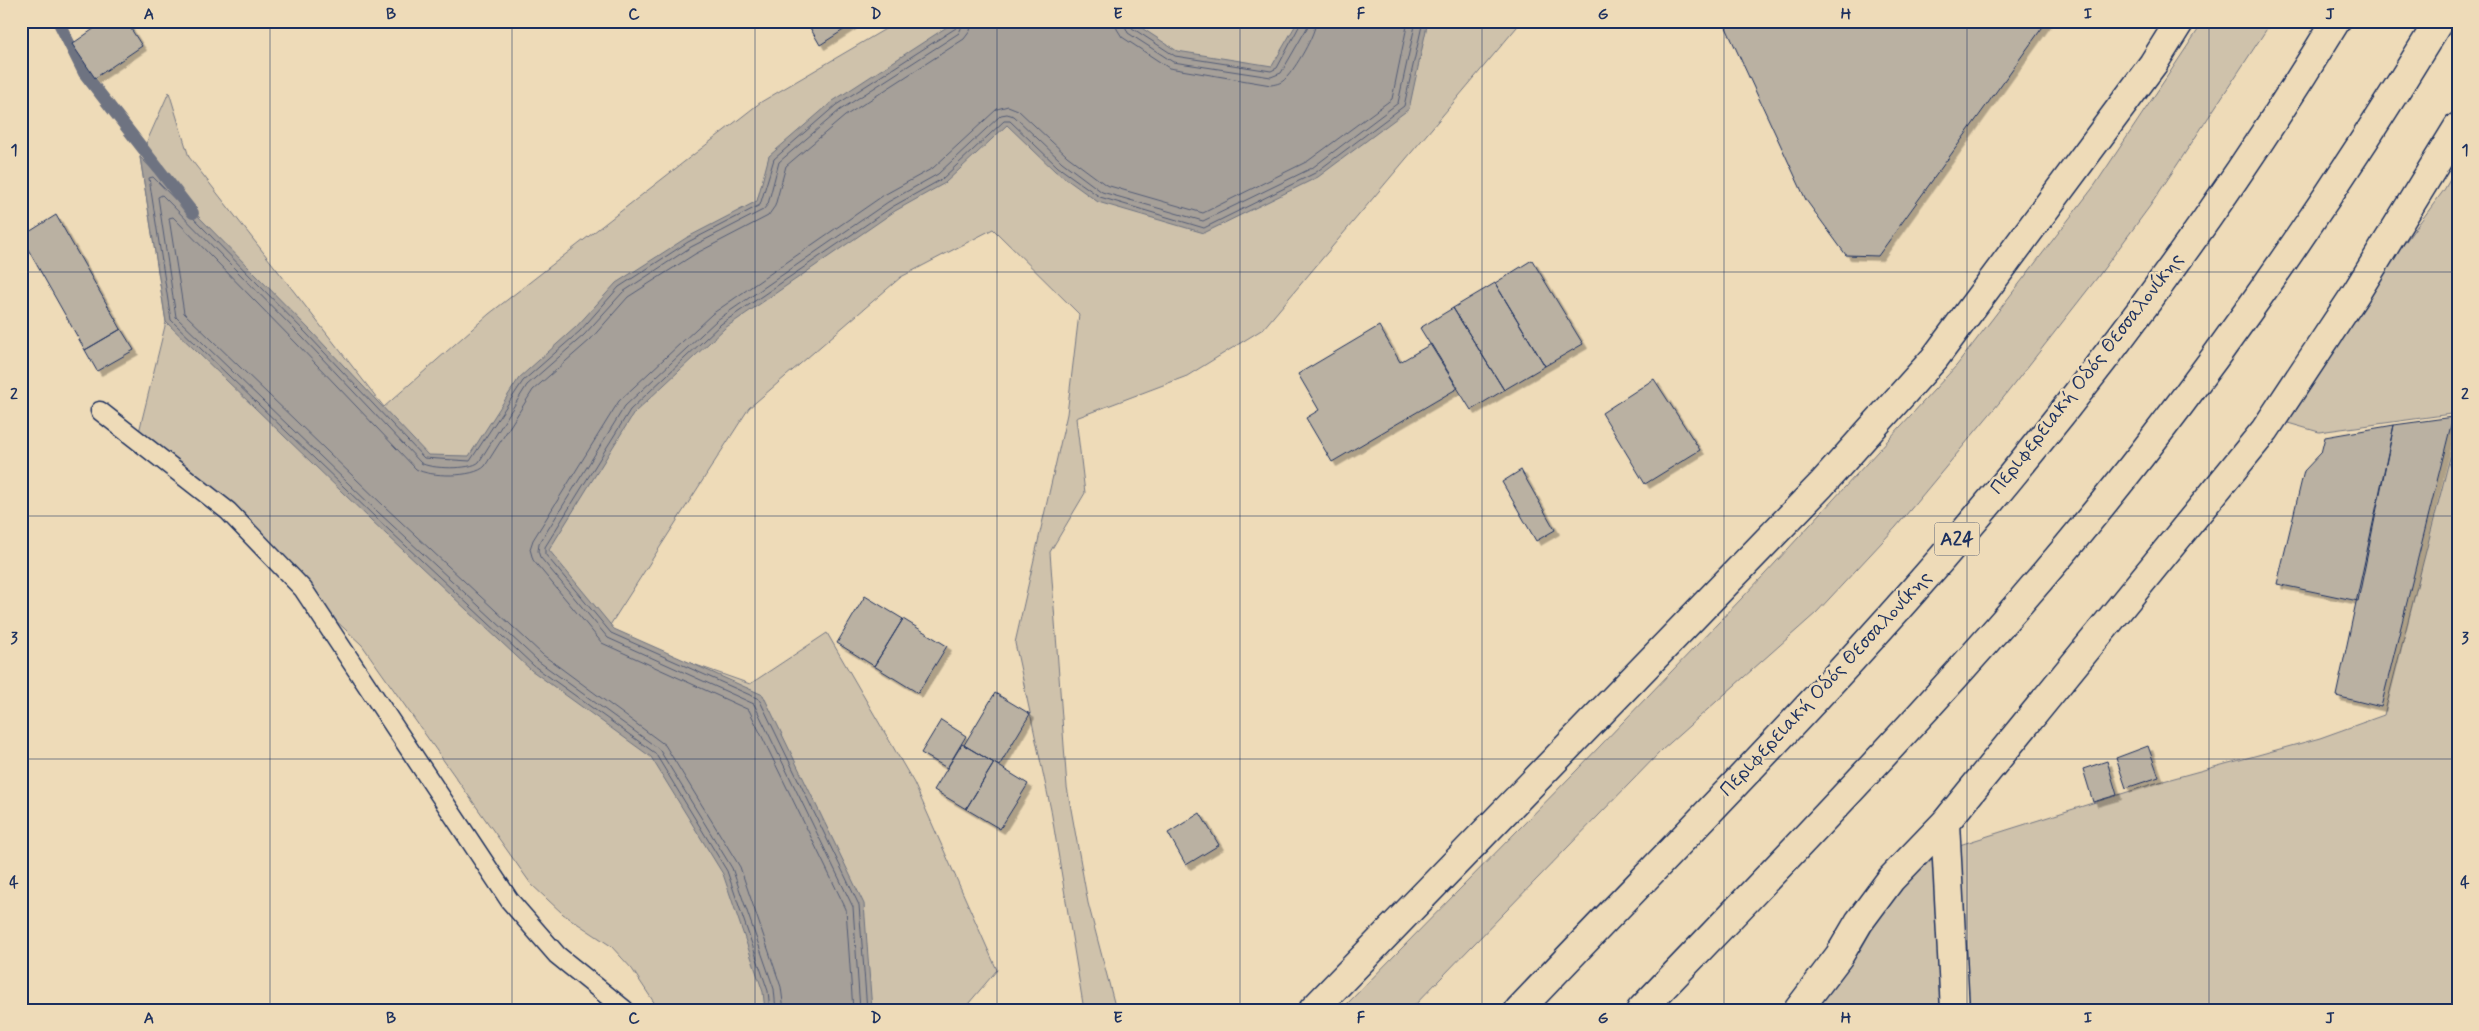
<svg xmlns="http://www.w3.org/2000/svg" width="2479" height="1031" font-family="Mynerve,sans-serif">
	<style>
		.green { fill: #cfc2ab; stroke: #757884 }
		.water { fill: #a6a099; stroke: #6e7381 }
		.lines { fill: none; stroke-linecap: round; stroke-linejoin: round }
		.shore { stroke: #535c76; stroke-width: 1 }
		.stream { stroke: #6e7381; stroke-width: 12 }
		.building { fill: #bab1a2; stroke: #1b2f5e; filter: url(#shadow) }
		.lane-casing { stroke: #1b2f5e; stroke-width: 21 }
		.street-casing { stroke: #1b2f5e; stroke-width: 31 }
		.secondary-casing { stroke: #1b2f5e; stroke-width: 31 }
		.highway-casing { stroke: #1b2f5e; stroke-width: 31 }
		.lane { stroke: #eedbb8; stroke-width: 18 }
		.street { stroke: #eedbb8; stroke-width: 28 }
		.secondary { stroke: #eedbb8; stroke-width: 28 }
		.highway { stroke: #eedbb8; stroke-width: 28 }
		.grid { fill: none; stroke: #1b2f5e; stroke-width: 1; stroke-opacity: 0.55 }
		.labels { text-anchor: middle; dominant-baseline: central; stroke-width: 5; stroke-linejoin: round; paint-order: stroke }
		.shield { fill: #eedbb8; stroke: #5a6379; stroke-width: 1 }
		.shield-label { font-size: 19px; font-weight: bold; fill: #1b2f5e }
		.street-label { font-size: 20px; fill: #1b2f5e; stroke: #eedbb8 }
		.neatline { fill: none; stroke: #1b2f5e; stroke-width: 2 }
		.grid-label { font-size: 16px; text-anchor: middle; font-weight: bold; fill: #1b2f5e }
	</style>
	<defs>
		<filter id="shadow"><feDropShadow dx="4.5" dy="4.5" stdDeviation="0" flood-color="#0004"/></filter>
	</defs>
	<rect width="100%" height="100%" fill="#eedbb8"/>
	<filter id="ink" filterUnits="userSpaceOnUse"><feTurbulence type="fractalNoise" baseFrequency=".02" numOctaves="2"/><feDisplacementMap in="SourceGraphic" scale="10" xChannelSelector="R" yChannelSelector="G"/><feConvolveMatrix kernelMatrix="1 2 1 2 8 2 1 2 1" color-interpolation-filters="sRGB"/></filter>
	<g filter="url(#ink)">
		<path class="green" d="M 899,21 L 1522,21 L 1263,329 L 1187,376 L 1076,418 L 1085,493 L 1050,552 L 1067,787 L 1088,903 L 1116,1010 L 1084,1010 L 1051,810 L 1015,643 L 1067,414 L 1079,314 L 993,229 L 901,277 L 749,408 L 605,633 L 750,684 L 827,633 L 914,783 L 997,970 L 963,1010 L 659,1010 L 632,969 L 611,946 L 563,914 L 531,884 L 362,645 L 138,436 L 166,322 L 140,157 L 169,92 L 189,157 L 384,407 L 489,314 L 761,102 Z
			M 2204,21 L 2272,21 L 2150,206 L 2097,278 L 2004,397 L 1896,527 L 1816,613 L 1662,750 L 1410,1010 L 1341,1010 L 1577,770 L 1765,574 L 1957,365 L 2095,185 Z
			M 2458,166 L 2458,413 L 2319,432 L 2281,421 L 2371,288 L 2444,190 Z
			M 2458,426 L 2458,1010 L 1815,1010 L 1861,949 L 1912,860 L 2156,783 L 2320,738 L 2384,715 Z"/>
		<path class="water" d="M 956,21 L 1131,21 L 1177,51 L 1272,66 L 1298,21 L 1428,21 L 1409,109 L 1318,177 L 1204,233 L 1098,202 L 1055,171 L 1007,125 L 945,183 L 895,211 L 725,328 L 634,413 L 549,550 L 614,629 L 763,695 L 864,904 L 872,1010 L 765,1010 L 763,992 L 723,874 L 651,757 L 531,670 L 371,520 L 166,322 L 140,157 L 311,331 L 428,455 L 469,456 L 519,378 L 576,327 L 616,283 L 686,238 L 757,201 L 769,156 L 833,101 Z"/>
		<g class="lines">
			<path class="shore" d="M 1115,21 L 1117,29 L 1122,37 L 1169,68 L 1271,85 C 1277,84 1282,83 1286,78 C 1295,69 1316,34 1316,21
				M 1123,21 L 1128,33 L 1173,62 L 1271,77 L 1281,73 L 1307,28 L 1309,21
				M 1129,21 L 1132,28 L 1175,56 L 1271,71 L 1277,68 L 1302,21
				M 770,1010 L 768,991 L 727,871 L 655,753 L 534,666 L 374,516 L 171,320 L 149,178 L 153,177 L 307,334 L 424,458 L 470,461 L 523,381 L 580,331 L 619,287 L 688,242 L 760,205 L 774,159 L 836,105 L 956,28 L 958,21
				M 776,1010 L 774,989 L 732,868 L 659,749 L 538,661 L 378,512 L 176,317 L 158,197 L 162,195 L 303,338 L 421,463 C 430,469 471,470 479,462 L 527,385 L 584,335 L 623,292 L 691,247 L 763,210 L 768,204 L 779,162 L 840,110 L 959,33 L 964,21
				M 784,1010 L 781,987 L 740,867 L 665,745 L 543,655 L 384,506 L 184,313 L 169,218 L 173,217 L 297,344 L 416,469 C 429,477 474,478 485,466 L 533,390 L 590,340 L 628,297 L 695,254 L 768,216 L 775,206 L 786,166 L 845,116 L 964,39 L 970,31 L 972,21
				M 853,1010 L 846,909 L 749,710 L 602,643 L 533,560 L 530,549 L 533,540 L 619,401 L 712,314 L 884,195 L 933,168 L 997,109 L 1008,106 L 1018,110 L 1067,156 L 1106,185 L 1203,213 L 1308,161 L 1392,99 L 1408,21
				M 860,1010 L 853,907 L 754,704 L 608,638 L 540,557 L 538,551 L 539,544 L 625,406 L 717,320 L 888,202 L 938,174 L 1001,115 L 1007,114 L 1014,116 L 1062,162 L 1102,192 L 1203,221 L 1312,168 L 1398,103 L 1416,21
				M 867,1010 L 859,905 L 759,699 L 611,633 L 545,554 L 545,547 L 630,410 L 721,324 L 892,207 L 942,179 L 1004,121 L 1010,121 L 1058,167 L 1100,197 L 1204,228 L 1315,173 L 1404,106 L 1423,21"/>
			<path class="stream" d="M 58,21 L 84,73 L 193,213"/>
		</g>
		<path class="building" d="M 105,21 L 126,21 L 142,46 L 95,78 L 72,44 Z
			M 816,21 L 856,21 L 856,22 L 820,45 L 809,26 Z
			M 1723,21 L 2047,21 L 1878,256 L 1846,255 L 1806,200 Z
			M 56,215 L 121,329 L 85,350 L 21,237 Z
			M 1532,260 L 1583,344 L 1545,366 L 1495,283 Z
			M 1495,283 L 1545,366 L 1504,390 L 1453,308 Z
			M 1453,308 L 1504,390 L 1471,410 L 1420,328 Z
			M 1379,326 L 1400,362 L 1431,344 L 1458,388 L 1332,462 L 1306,418 L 1319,410 L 1298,374 Z
			M 121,329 L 134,350 L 97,371 L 85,350 Z
			M 1654,379 L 1700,450 L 1645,484 L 1602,413 Z
			M 2453,417 L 2381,707 L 2336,696 L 2394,425 Z
			M 2394,425 L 2358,601 L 2277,584 L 2304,471 L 2321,453 L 2325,437 Z
			M 1521,470 L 1555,530 L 1536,541 L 1502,482 Z
			M 865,596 L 903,619 L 874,666 L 837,643 Z
			M 903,619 L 947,646 L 918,693 L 874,666 Z
			M 995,693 L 1030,714 L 999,766 L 964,745 Z
			M 941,720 L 966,736 L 947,768 L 921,753 Z
			M 962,744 L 994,763 L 966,809 L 934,790 Z
			M 2148,746 L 2159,777 L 2126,788 L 2116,758 Z
			M 2107,761 L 2117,795 L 2093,802 L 2083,769 Z
			M 994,763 L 1028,784 L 1000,829 L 966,809 Z
			M 1200,813 L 1219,845 L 1186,865 L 1168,833 Z"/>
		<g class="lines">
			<defs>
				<path id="lane" d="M 100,411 L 228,511 L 303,589 L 510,901 L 557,955 L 625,1010"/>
				<path id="street" d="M 1945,823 L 1955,1010
					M 1798,1010 L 1839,956 L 1859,922 L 1891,879 L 1945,823 L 2265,430 L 2356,293 L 2458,127"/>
				<path id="secondary" d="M 1313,1010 L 1821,485 L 1934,359 L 2153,64 L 2180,21"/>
				<path id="highway" d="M 1519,1010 C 1661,860 1808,713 1943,557 C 2087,390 2221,210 2336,21
					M 1641,1010 C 1815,828 1992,648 2146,449 C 2252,312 2349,169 2439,21"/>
			</defs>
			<use href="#lane" class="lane-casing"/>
			<use href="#street" class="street-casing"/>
			<use href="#secondary" class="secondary-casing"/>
			<use href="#highway" class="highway-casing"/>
			<use href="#lane" class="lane"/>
			<use href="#street" class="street"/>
			<use href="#secondary" class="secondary"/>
			<use href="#highway" class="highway"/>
		</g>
	</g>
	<path class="grid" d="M 270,21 L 270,1010M 512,21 L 512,1010M 755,21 L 755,1010M 997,21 L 997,1010M 1240,21 L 1240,1010M 1482,21 L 1482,1010M 1724,21 L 1724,1010M 1967,21 L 1967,1010M 2209,21 L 2209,1010M 21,272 L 2458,272M 21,516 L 2458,516M 21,759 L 2458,759"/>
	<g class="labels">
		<rect class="shield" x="1934.5" y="522.5" width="45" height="33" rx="4"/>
		<g class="shield-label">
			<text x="1957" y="539">Α24</text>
		</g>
		<g class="street-label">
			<text transform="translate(2087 374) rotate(-52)">Περιφερειακή Οδός Θεσσαλονίκης</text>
			<text transform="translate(1826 684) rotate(-47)">Περιφερειακή Οδός Θεσσαλονίκης</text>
		</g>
	</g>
	<rect width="2479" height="1031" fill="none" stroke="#eedbb8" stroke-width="55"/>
	<rect x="28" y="28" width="2424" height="976" class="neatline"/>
	<g class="grid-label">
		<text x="149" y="19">A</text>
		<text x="391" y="19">B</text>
		<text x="634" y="19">C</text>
		<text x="876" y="19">D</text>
		<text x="1118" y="19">E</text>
		<text x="1361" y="19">F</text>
		<text x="1603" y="19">G</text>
		<text x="1846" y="19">H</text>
		<text x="2088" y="19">I</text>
		<text x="2330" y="19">J</text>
		<text x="14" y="155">1</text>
		<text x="2465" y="155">1</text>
		<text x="14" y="399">2</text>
		<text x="2465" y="399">2</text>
		<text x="14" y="643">3</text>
		<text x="2465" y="643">3</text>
		<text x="14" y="887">4</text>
		<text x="2465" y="887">4</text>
		<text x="149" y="1023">A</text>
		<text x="391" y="1023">B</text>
		<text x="634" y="1023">C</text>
		<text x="876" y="1023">D</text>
		<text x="1118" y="1023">E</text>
		<text x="1361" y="1023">F</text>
		<text x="1603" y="1023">G</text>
		<text x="1846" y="1023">H</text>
		<text x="2088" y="1023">I</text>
		<text x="2330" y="1023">J</text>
	</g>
</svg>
